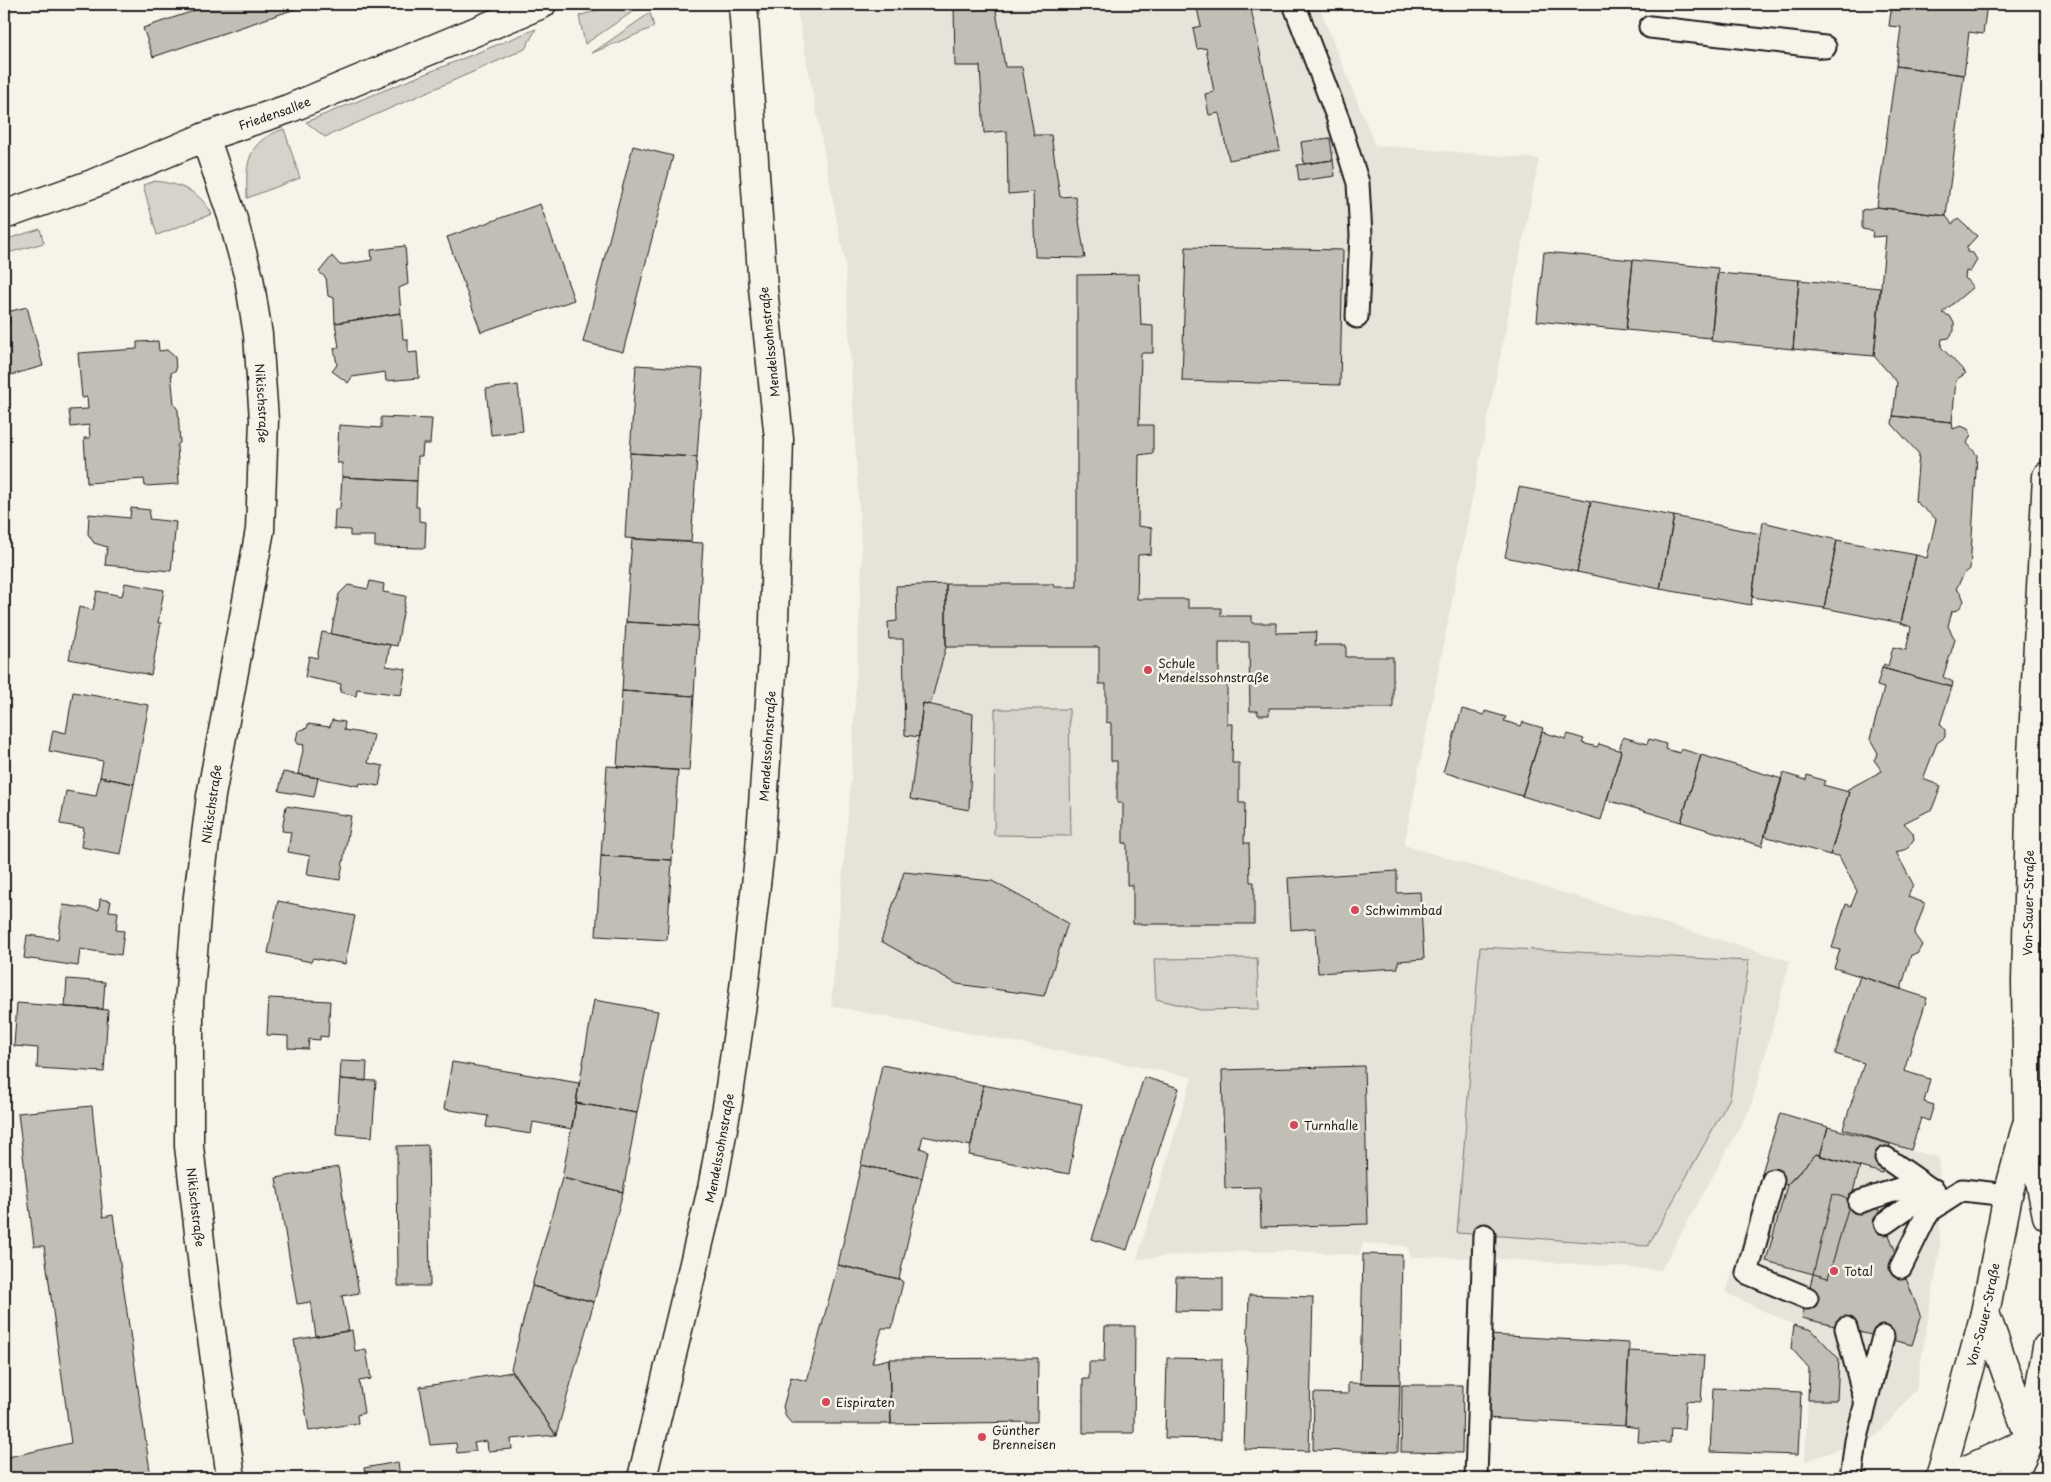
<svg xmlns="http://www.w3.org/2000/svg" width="2051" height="1482" font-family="'Playpen Sans',sans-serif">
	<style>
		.built { fill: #e6e3d9 }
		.green { fill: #d7d3cb; stroke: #7a7874 }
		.building { fill: #c0beb5; stroke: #1c1c1c }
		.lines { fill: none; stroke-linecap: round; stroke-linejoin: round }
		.service-casing { stroke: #1c1c1c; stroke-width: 25 }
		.minor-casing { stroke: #1c1c1c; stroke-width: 31 }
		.tertiary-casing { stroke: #1c1c1c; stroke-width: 31 }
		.primary-casing { stroke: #1c1c1c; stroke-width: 31 }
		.service { stroke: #f7f3e8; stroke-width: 21 }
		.minor { stroke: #f7f3e8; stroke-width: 28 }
		.tertiary { stroke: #f7f3e8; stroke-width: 28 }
		.primary { stroke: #f7f3e8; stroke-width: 28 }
		.poi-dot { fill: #d1495b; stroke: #f7f3e8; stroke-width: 2 }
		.labels { text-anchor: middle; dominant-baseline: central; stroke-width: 5; stroke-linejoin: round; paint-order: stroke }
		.street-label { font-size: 12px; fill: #1c1c1c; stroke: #f7f3e8 }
		.poi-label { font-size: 12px; fill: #1c1c1c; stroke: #f7f3e8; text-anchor: start }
	</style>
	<rect width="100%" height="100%" fill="#f7f3e8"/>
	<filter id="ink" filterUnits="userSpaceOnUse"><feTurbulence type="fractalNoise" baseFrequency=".02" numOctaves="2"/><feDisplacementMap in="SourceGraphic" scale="10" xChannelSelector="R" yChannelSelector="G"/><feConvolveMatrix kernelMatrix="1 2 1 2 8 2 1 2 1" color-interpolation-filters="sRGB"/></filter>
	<g filter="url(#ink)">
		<path class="built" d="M 796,4 L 1318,4 L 1375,145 L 1539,159 L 1404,845 L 1790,961 L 1751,1107 L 1661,1270 L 1488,1258 L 1411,1257 L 1407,1246 L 1363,1243 L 1359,1255 L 1295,1251 L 1214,1252 L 1137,1259 L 1192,1077 L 831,1006 L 851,780 L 862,561 L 845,263 Z
			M 1780,1113 L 1939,1158 L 1940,1249 L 1916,1390 L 1876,1437 L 1805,1461 L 1809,1368 L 1794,1325 L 1726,1293 Z"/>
		<path class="green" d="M 615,4 L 644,4 L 585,44 L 579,16 Z
			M 650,13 L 654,27 L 592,53 Z
			M 536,29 L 525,49 L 325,137 L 306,122 Z
			M 284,129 L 300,178 L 247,198 C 246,162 246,142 284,129 Z
			M 155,181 C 180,184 200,191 212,214 L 157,235 L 143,185 Z
			M 40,229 L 44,243 L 4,254 L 4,240 Z
			M 995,709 L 1069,709 L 1071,836 L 994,835 Z
			M 1480,947 L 1749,961 L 1730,1098 L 1648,1246 L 1457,1233 Z
			M 1257,958 L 1259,1009 L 1201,1010 L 1156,999 L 1154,959 Z"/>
		<path class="building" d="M 214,4 L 310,4 L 153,57 L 143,28 Z
			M 954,4 L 995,4 L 1005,67 L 1022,67 L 1034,135 L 1051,135 L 1060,197 L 1075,196 L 1085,258 L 1035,257 L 1033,192 L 1008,194 L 1007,131 L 984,133 L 980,66 L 955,66 Z
			M 1196,4 L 1250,4 L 1280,150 L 1229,160 L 1219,113 L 1209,115 L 1205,94 L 1214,92 L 1206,48 L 1197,49 L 1193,28 L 1201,26 Z
			M 1892,4 L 1987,4 L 1983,34 L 1969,32 L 1964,75 L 1896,66 L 1901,27 L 1889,26 Z
			M 1896,66 L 1964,75 L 1946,216 L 1877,207 Z
			M 1330,138 L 1333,160 L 1304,164 L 1301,142 Z
			M 633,146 L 673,156 L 623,352 L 583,342 Z
			M 1333,160 L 1335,176 L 1299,181 L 1297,165 Z
			M 540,204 L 574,300 L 481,332 L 447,237 Z
			M 1877,207 L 1946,216 L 1952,224 L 1958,219 L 1977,236 L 1967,247 L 1967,252 L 1973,253 L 1977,260 L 1970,272 L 1966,271 L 1965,278 L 1973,287 L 1942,313 L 1950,316 L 1954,323 L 1954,331 L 1949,338 L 1942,339 L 1941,347 L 1966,373 L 1956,380 L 1952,422 L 1893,416 L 1897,382 L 1874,356 L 1886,236 L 1872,237 L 1873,231 L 1862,229 L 1862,210 Z
			M 405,246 L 408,284 L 399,288 L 401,313 L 335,323 L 334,298 L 328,296 L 326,278 L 319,272 L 332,256 L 340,265 L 372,260 L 371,250 Z
			M 1186,247 L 1343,250 L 1340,385 L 1182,381 Z
			M 1544,252 L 1633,260 L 1626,330 L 1537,321 Z
			M 1633,260 L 1718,268 L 1711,338 L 1626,330 Z
			M 1718,273 L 1799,280 L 1793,349 L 1711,341 Z
			M 1139,274 L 1141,325 L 1153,326 L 1153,353 L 1141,353 L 1139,425 L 1153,425 L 1153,453 L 1139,455 L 1138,526 L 1152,528 L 1151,554 L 1138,555 L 1137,599 L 1188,599 L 1188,608 L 1221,608 L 1221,616 L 1252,616 L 1252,623 L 1276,623 L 1276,633 L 1316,632 L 1315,645 L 1346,645 L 1346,657 L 1393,657 L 1393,708 L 1269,708 L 1269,715 L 1258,715 L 1258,711 L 1250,711 L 1249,642 L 1219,642 L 1219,683 L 1227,683 L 1227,724 L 1233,724 L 1232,763 L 1239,763 L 1239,803 L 1245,803 L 1244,843 L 1249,843 L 1250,882 L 1254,882 L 1254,924 L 1133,924 L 1133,885 L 1127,885 L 1127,843 L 1123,843 L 1123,803 L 1117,803 L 1117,761 L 1111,761 L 1111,723 L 1106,722 L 1106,684 L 1099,684 L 1099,647 L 946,647 L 946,584 L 1053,584 L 1054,587 L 1077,587 L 1077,275 Z
			M 1799,280 L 1880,288 L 1874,356 L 1793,349 Z
			M 27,307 L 43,366 L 4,377 L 4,324 L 10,323 L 7,312 Z
			M 401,313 L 403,339 L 408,339 L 408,353 L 417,352 L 419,378 L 386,381 L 385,372 L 352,377 L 348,383 L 332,371 L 337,365 L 334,348 L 339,347 L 335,323 Z
			M 158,341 L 159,351 L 167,350 L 175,357 L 176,370 L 171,373 L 174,404 L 178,410 L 180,443 L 177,445 L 179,484 L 145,486 L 144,479 L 87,483 L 84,438 L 90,438 L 89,425 L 71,427 L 69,410 L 88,409 L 87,397 L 82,398 L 78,353 L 137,349 L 137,342 Z
			M 636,365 L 703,369 L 697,457 L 630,453 Z
			M 518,385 L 523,431 L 491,435 L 486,389 Z
			M 1893,416 L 1952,422 L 1953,429 L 1961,426 L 1968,429 L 1971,435 L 1967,443 L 1977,455 L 1970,569 L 1964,574 L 1956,589 L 1961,593 L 1964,601 L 1958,610 L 1952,611 L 1948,626 L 1955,640 L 1943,677 L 1953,682 L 1952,687 L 1882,668 L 1884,664 L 1888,666 L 1893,647 L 1906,650 L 1911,627 L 1901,623 L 1916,555 L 1927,558 L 1936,519 L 1915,501 L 1919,454 L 1892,424 Z
			M 381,417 L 432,419 L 430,444 L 423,444 L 422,456 L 418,456 L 417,481 L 342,477 L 342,463 L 337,463 L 339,425 L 381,428 Z
			M 630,453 L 697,457 L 691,542 L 625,538 Z
			M 342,477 L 417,481 L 416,507 L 419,507 L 419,521 L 426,522 L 425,548 L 375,547 L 375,536 L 350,536 L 350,530 L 334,529 L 335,509 L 340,509 Z
			M 1519,487 L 1591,501 L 1577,572 L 1505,557 Z
			M 1591,501 L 1674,516 L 1660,589 L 1577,572 Z
			M 131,508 L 150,510 L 149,519 L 176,522 L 171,571 L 105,565 L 107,547 L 94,543 L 88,534 L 89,514 L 130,518 Z
			M 1674,516 L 1761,534 L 1751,605 L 1660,589 Z
			M 1763,522 L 1837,540 L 1824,608 L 1752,597 Z
			M 632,539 L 703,543 L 698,626 L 626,622 Z
			M 1837,540 L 1916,555 L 1901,623 L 1824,608 Z
			M 370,581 L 384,584 L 383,592 L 406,596 L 397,646 L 331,634 L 339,594 L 348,585 L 368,589 Z
			M 125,583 L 164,590 L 158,623 L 161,623 L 151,675 L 69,659 L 79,607 L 93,610 L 97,591 L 122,596 Z
			M 946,584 L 946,647 L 930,705 L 923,703 L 919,737 L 905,735 L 903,639 L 889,639 L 888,622 L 897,621 L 896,586 Z
			M 626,622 L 698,626 L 694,696 L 622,691 Z
			M 322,632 L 390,645 L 386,666 L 406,669 L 401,695 L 357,689 L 356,696 L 340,692 L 341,684 L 305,677 L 309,656 L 317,658 Z
			M 1882,668 L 1952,687 L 1940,724 L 1945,730 L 1945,737 L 1937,743 L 1923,779 L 1941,786 L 1932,809 L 1904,823 L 1913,833 L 1914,839 L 1907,849 L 1896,852 L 1913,884 L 1908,897 L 1925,903 L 1914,934 L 1922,945 L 1917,954 L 1911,955 L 1901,989 L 1834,968 L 1840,950 L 1832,948 L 1846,904 L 1851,906 L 1857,891 L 1839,856 L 1830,855 L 1849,792 L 1847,792 L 1848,789 L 1882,771 L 1874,760 L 1878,753 L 1870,739 L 1884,688 L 1877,686 Z
			M 622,691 L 694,696 L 689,771 L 617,767 Z
			M 73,692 L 149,705 L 134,784 L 100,777 L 103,761 L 49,751 L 53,730 L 66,733 Z
			M 923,703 L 973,714 L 969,810 L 910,799 Z
			M 1462,709 L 1484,715 L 1485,711 L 1506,717 L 1504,721 L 1521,726 L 1523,722 L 1543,728 L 1522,796 L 1443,772 Z
			M 332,720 L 345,722 L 344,730 L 374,735 L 368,763 L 383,766 L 379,786 L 360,783 L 359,786 L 298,774 L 304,745 L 298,744 L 296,740 L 298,731 L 307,728 L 308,724 L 330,727 Z
			M 1542,732 L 1566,739 L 1568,734 L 1584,739 L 1582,743 L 1597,747 L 1599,744 L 1621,751 L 1601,820 L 1522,796 Z
			M 1623,737 L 1647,744 L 1649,739 L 1666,744 L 1665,749 L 1680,753 L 1681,749 L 1701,755 L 1681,822 L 1607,800 L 1621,751 L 1619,750 Z
			M 1701,755 L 1782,779 L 1762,846 L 1681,822 Z
			M 607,766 L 678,770 L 672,860 L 601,856 Z
			M 283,772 L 318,778 L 314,797 L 279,791 Z
			M 1783,773 L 1806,780 L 1807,775 L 1825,781 L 1823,785 L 1849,792 L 1830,855 L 1764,836 Z
			M 100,777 L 134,784 L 121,854 L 81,847 L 84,828 L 60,824 L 66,791 L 96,796 Z
			M 286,806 L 351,816 L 340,880 L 307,875 L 310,856 L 288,852 L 291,832 L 282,831 Z
			M 601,856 L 672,860 L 667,940 L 596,936 Z
			M 1397,871 L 1397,893 L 1420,892 L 1424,959 L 1398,961 L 1398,968 L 1318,973 L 1315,928 L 1291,930 L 1288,878 Z
			M 904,872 L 992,881 L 1068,923 L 1044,996 L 957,984 L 881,941 Z
			M 100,899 L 111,901 L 109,911 L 118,912 L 116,930 L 124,931 L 121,955 L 80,949 L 78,966 L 24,958 L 27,935 L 58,939 L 63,905 L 99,910 Z
			M 278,901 L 355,916 L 345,964 L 313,958 L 311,962 L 268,953 Z
			M 1860,976 L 1927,998 L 1904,1071 L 1930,1079 L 1924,1102 L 1934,1105 L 1929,1121 L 1921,1118 L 1911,1150 L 1843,1129 L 1864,1063 L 1835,1054 Z
			M 67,979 L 105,982 L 103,1009 L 65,1007 Z
			M 269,998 L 330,1001 L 328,1037 L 320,1036 L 320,1040 L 309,1039 L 308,1049 L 288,1048 L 288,1036 L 267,1035 Z
			M 594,1000 L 658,1011 L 637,1113 L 576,1103 Z
			M 17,1003 L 108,1010 L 104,1072 L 37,1068 L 38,1048 L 14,1046 Z
			M 341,1061 L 367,1062 L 366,1081 L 340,1079 Z
			M 452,1062 L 579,1083 L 572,1129 L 533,1122 L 531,1134 L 486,1127 L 488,1116 L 444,1109 Z
			M 882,1065 L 983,1085 L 971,1146 L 923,1136 L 920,1148 L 928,1151 L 922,1178 L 861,1165 Z
			M 1364,1066 L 1368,1224 L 1261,1227 L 1260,1187 L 1225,1188 L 1222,1070 Z
			M 1144,1077 L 1179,1088 L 1127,1250 L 1092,1239 Z
			M 340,1079 L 376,1081 L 372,1137 L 336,1134 Z
			M 983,1085 L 1082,1104 L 1069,1174 L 969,1155 Z
			M 576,1103 L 637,1113 L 623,1192 L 562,1178 Z
			M 92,1106 L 103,1217 L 113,1215 L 151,1478 L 4,1478 L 4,1458 L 71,1443 L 44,1246 L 34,1246 L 18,1113 Z
			M 1780,1113 L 1828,1127 L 1820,1156 L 1816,1154 L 1787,1185 L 1761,1176 Z
			M 1828,1127 L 1890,1144 L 1882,1173 L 1820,1156 Z
			M 428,1145 L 430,1286 L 398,1286 L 397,1146 Z
			M 1816,1154 L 1860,1167 L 1828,1278 L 1766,1261 L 1787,1185 Z
			M 861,1165 L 922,1178 L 899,1279 L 838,1265 Z
			M 338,1167 L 359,1293 L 342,1296 L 349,1331 L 316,1336 L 311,1302 L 297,1304 L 276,1178 Z
			M 562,1178 L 623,1192 L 594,1302 L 532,1286 Z
			M 1833,1194 L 1879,1209 L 1921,1317 L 1912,1345 L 1802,1318 Z
			M 1363,1254 L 1402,1255 L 1400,1384 L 1360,1384 Z
			M 838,1265 L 899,1279 L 903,1282 L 892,1328 L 882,1328 L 872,1363 L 889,1359 L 891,1424 L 792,1424 L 786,1417 L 783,1407 L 790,1381 L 791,1377 L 807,1381 Z
			M 1176,1277 L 1223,1278 L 1223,1312 L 1175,1311 Z
			M 532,1286 L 594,1302 L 556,1435 L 511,1369 Z
			M 1249,1295 L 1313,1297 L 1309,1451 L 1244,1449 Z
			M 1794,1325 L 1812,1330 L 1839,1359 L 1837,1400 L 1808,1400 L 1809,1368 L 1791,1348 Z
			M 1105,1326 L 1135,1326 L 1134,1433 L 1083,1433 L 1083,1379 L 1089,1379 L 1089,1362 L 1104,1362 Z
			M 352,1330 L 355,1351 L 366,1349 L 371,1379 L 359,1381 L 364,1413 L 357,1415 L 358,1423 L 309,1431 L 294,1340 Z
			M 1490,1335 L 1629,1343 L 1625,1426 L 1485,1418 Z
			M 1629,1351 L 1704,1355 L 1701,1402 L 1686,1401 L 1684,1429 L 1671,1428 L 1670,1443 L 1638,1442 L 1639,1428 L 1625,1426 Z
			M 1038,1358 L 1037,1422 L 891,1424 L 889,1359 Z
			M 1167,1358 L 1222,1359 L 1221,1439 L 1165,1438 Z
			M 512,1372 L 556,1435 L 511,1439 L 512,1449 L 488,1451 L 487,1441 L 474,1443 L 476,1451 L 457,1453 L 456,1443 L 430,1445 L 420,1387 Z
			M 1348,1383 L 1400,1384 L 1398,1452 L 1313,1450 L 1314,1393 L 1348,1394 Z
			M 1402,1385 L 1463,1385 L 1462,1453 L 1401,1452 Z
			M 1713,1388 L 1801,1392 L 1798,1455 L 1710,1452 Z
			M 398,1462 L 400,1478 L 366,1478 L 364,1468 Z"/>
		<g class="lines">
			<defs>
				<path id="service" d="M 1294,4 L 1338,119 L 1358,183 L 1361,235 L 1357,317
					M 1650,27 L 1825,47
					M 1773,1180 L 1747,1273 L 1807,1298
					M 1859,1202 L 1899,1189 L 1934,1190
					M 1885,1223 L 1932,1190 L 1886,1158
					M 1901,1267 L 1928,1212 L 1962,1190 L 2008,1195
					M 1846,1328 L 1865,1400
					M 1476,1478 L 1484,1235
					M 1851,1478 L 1856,1441 L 1883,1337"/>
				<g id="minor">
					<path id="s1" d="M 205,137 L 232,216 L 249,278 L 258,335 L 264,420 L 260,530 L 211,796 L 197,904 L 189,1002 L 189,1146 L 206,1293 L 231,1478"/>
					<path id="s2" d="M 642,1478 L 712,1189 L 728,1101 L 743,997 L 760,850 L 773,658 L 779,439 L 763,288 L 743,4"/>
					<path d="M 1949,1478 L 2047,1433"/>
				</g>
				<g id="tertiary">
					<path id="s3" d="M 4,215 L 92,184 L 205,137 L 288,109 L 542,4"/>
				</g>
				<g id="primary">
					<path d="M 2047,476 L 2031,774 L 2026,981 L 2028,1120 L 2047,1216"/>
					<path d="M 1985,1313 L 2030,1439"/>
					<path id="s4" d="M 1940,1478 L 1985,1313 L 2008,1195 L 2026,1127"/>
					<path d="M 2012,1478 L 2030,1441 L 2047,1347"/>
				</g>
			</defs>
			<use href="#service" class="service-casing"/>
			<use href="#minor" class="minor-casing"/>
			<use href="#tertiary" class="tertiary-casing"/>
			<use href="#primary" class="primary-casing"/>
			<use href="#service" class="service"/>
			<use href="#minor" class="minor"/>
			<use href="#tertiary" class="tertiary"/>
			<use href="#primary" class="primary"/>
		</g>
	</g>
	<g class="poi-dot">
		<circle cx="1148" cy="670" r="5"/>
		<circle cx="1355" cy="910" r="5"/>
		<circle cx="1294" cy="1125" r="5"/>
		<circle cx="1834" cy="1271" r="5"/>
		<circle cx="826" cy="1402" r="5"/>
		<circle cx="982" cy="1437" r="5"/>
	</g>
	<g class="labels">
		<g class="street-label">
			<text stroke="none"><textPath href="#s3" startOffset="289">Friedensallee</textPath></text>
			<text transform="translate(769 342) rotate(-96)">Mendelssohnstraße</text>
			<text stroke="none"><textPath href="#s1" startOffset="274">Nikischstraße</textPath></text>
			<text stroke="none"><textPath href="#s2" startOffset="744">Mendelssohnstraße</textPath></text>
			<text transform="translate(211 804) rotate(-82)">Nikischstraße</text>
			<text transform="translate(2028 903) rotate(-89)">Von-Sauer-Straße</text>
			<text stroke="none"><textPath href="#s2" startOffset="339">Mendelssohnstraße</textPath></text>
			<text stroke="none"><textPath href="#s1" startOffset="1084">Nikischstraße</textPath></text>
			<text stroke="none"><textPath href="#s4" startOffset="169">Von-Sauer-Straße</textPath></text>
		</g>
		<g class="poi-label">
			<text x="1158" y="663">Schule<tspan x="1158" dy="14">Mendelssohnstraße</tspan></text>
			<text x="1365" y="910">Schwimmbad</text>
			<text x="1304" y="1125">Turnhalle</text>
			<text x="1844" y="1271">Total</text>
			<text x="836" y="1402">Eispiraten</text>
			<text x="992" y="1430">Günther<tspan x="992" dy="14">Brenneisen</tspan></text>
		</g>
	</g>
	<rect width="2051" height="1482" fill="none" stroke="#f7f3e8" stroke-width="20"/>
	<rect x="10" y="10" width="2031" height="1462" fill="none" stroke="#1c1c1c" stroke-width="2" filter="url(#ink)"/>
</svg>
